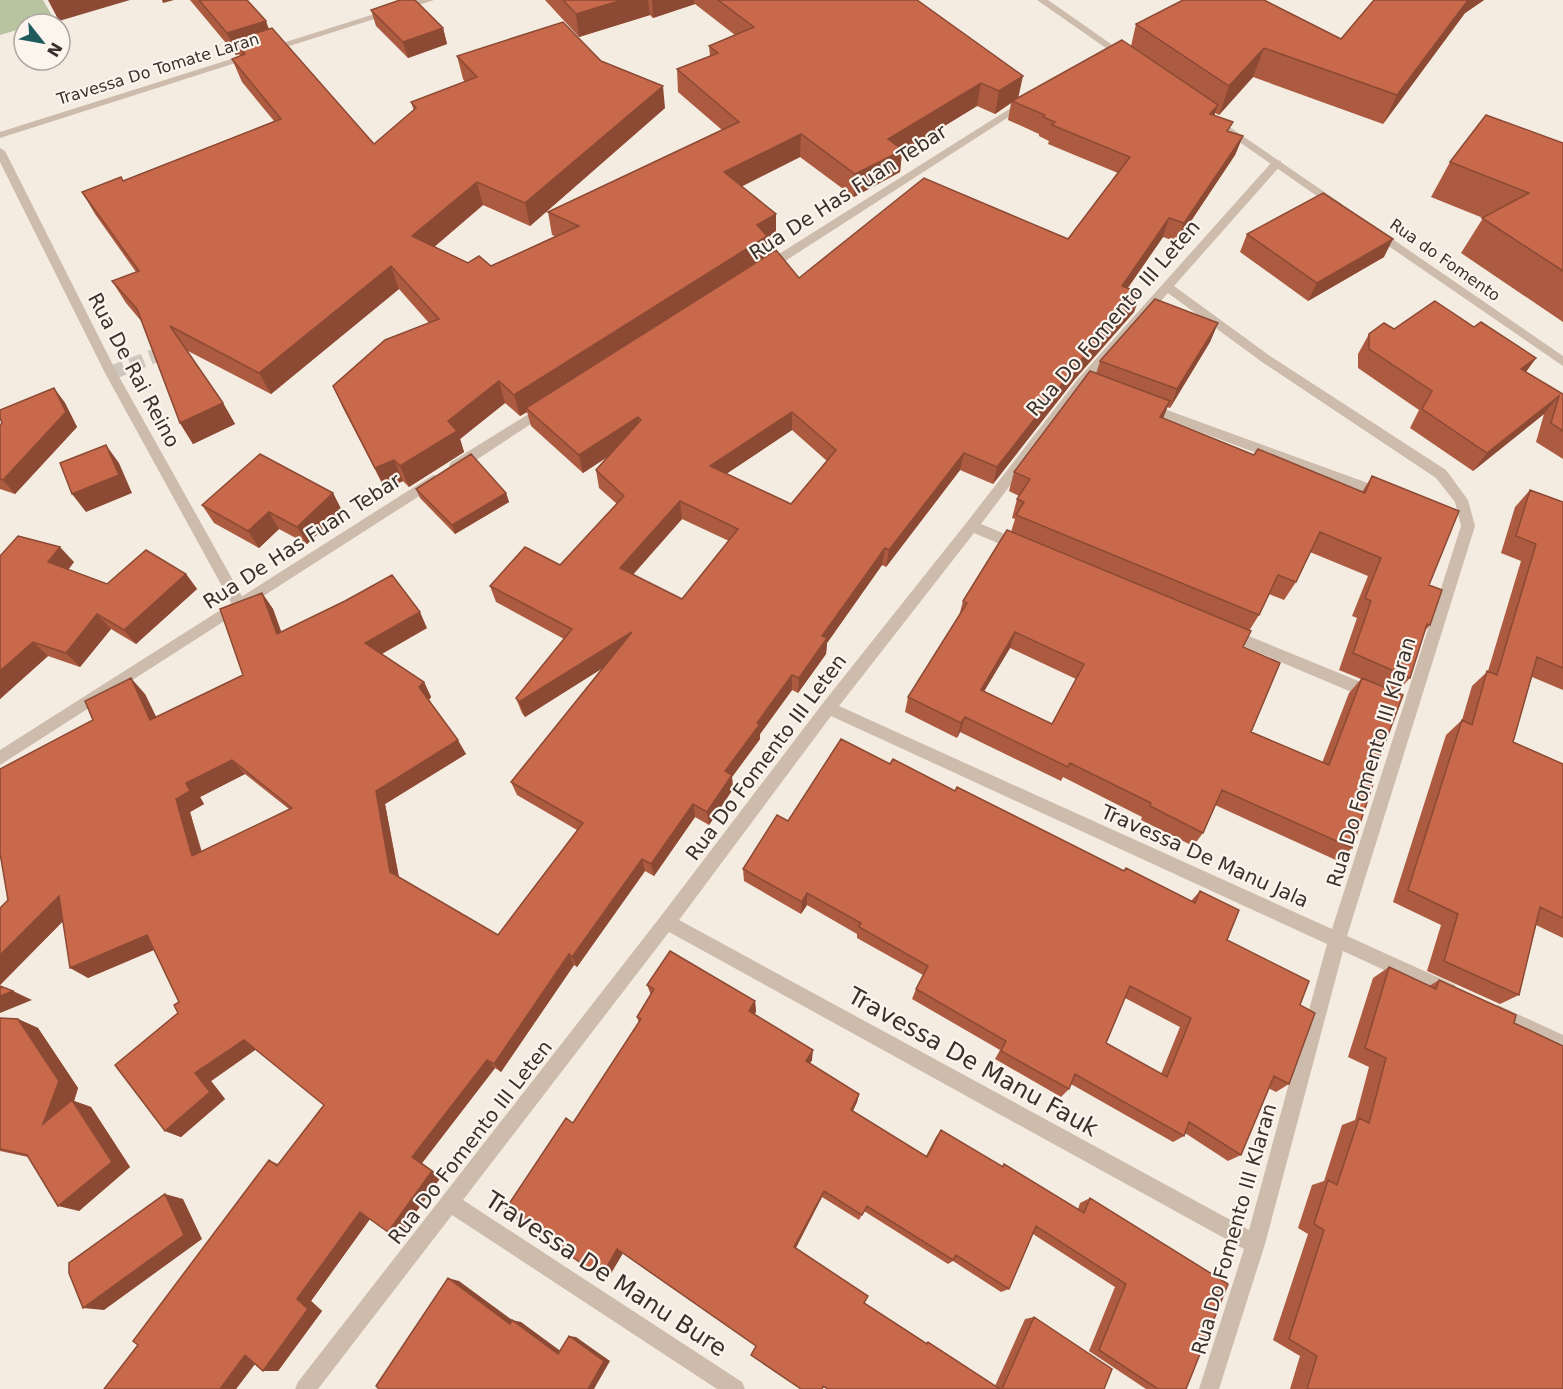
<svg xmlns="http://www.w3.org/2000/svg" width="1563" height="1389" font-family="'DejaVu Sans',sans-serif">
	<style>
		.green { fill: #b8c4a0 }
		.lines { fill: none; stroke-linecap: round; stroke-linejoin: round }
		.minor-tunnel-far1 { stroke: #cfc6bd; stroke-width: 10; stroke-dasharray: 10 5; stroke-linecap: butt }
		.minor-tunnel { stroke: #cfc6bd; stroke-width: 14; stroke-dasharray: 14 7; stroke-linecap: butt }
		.minor { fill: #cdbbac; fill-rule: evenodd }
		.tertiary { fill: #cdbbac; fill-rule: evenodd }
		.wall { fill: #ac5a40; fill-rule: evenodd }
		.shaded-wall { fill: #8c4a34 }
		.building { fill: #c8694b; stroke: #8c4a34; stroke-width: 1.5; fill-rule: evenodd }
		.labels { text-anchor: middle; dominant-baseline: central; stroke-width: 4.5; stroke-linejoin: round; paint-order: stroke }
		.far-street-label { font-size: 16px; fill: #3b302b; stroke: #fbf5ee }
		.street-label { font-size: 20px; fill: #3b302b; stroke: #fbf5ee }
		.near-street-label { font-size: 24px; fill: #3b302b; stroke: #fbf5ee }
	</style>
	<rect width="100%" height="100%" fill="#f4ebe1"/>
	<path class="green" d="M 0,0 L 43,0 L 54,19 L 36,24 L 24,24 L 24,28 L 0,35 Z"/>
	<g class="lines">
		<path class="minor-tunnel-far1" d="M 170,350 L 172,349"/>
		<path class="minor-tunnel" d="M 111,373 L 172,349"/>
		<path class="minor" d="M 419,0 L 434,0 L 0,138 L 0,132 Z
			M 0,148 L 5,151 L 117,373 L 244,600 L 246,604 L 244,608 L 234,608 L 105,373 L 0,162 Z
			M 1277,160 L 1281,161 L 1281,165 L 1174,286 L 1270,356 L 1446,470 L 1468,500 L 1475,526 L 1347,936 L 1455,985 L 1458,991 L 1455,997 L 1449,1000 L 1343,951 L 1265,1244 L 1219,1389 L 1199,1389 L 1244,1249 L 669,932 L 463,1200 L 742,1382 L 745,1389 L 717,1389 L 452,1215 L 318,1389 L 295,1389 L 298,1382 L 661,916 L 823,703 L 967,522 L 1077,380 L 1273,161 ZM 1168,293 L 1262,362 L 1436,478 L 1455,502 L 1461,526 L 1332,929 L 839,706 L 974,533 L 1014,550 L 1024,550 L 1026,546 L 1024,542 L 981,524 L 1085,386 ZM 831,716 L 1327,944 L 1249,1230 L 679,920 Z
			M 1145,402 L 1387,490 L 1389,494 L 1387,498 L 1377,498 L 1141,410 L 1139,407 L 1141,404 Z
			M 1229,628 L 1378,689 L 1380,694 L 1378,699 L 1373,700 L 1368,699 L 1224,638 L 1222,634 L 1224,630 Z
			M 1498,1005 L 1563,1035 L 1563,1053 L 1492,1020 L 1489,1014 L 1492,1008 Z"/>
		<path class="tertiary" d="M 1037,0 L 1048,0 L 1131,58 L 1123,60 Z
			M 1025,99 L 1030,102 L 1029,104 L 768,272 L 760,272 L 760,266 Z
			M 1215,117 L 1342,204 L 1342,208 L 1334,208 L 1211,122 L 1210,120 Z
			M 1375,227 L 1563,356 L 1563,366 L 1371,234 L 1371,228 Z
			M 545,404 L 551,409 L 549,412 L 461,470 L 451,470 L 449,466 L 451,462 Z
			M 433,475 L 438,476 L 440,480 L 438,484 L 0,765 L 0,750 Z"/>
	</g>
	<path class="wall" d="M 190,0 L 247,0 L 269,29 L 374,144 L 414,111 L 411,102 L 465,82 L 463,79 L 457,56 L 601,61 L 665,108 L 530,226 L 483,205 L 434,247 L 468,263 L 491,266 L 555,236 L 552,235 L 548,212 L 722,130 L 678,92 L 677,69 L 710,56 L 709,46 L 735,35 L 695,4 L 653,18 L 650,15 L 579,37 L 545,0 L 917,0 L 1019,97 L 1131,46 L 1136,24 L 1341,39 L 1374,0 L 1484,0 L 1465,13 L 1383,124 L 1253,77 L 1219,115 L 1215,113 L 1214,116 L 1230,132 L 1243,136 L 1235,155 L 1177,242 L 1163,237 L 1127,289 L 1137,292 L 1134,312 L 1075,379 L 993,484 L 960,470 L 886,567 L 882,565 L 827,643 L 826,654 L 798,693 L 792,690 L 760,734 L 760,739 L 732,777 L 733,789 L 709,825 L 695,817 L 654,876 L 645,871 L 577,967 L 574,965 L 501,1072 L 495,1068 L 422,1163 L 441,1177 L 399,1236 L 370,1219 L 311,1301 L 322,1311 L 278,1371 L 263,1371 L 255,1364 L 236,1389 L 104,1389 L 138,1345 L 269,1160 L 278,1164 L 324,1105 L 256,1049 L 211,1081 L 225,1099 L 181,1137 L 165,1131 L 179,1002 L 154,950 L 88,978 L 63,921 L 0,985 L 0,908 L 8,900 L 145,694 L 156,717 L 243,675 L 262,593 L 273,609 L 281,632 L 427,628 L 382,654 L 424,682 L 431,697 L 429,700 L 466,754 L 385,804 L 399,877 L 498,935 L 577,830 L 517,795 L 511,782 L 602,668 L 525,717 L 522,713 L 516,698 L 564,639 L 496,602 L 490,586 L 560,565 L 617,504 L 599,488 L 596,470 L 607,457 L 583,473 L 531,426 L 527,412 L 520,416 L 505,403 L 460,439 L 464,452 L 409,487 L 403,481 L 385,489 L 343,408 L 333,386 L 429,323 L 399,289 L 271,394 L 186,350 L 223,403 L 235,424 L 193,444 L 180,423 L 142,322 L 126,303 L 112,281 L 136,272 L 95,214 L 82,192 L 123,181 L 274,121 L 242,82 L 232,59 L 240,56 L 239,54 L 236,55 ZM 1011,103 L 1008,120 L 1039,134 L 1039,136 L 1049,141 L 1048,144 L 1118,173 L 1068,239 L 799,278 L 767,256 L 767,242 L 776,237 L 741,186 L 800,157 L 854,197 L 900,172 L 902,152 L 977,106 L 995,114 ZM 792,430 L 827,461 L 791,504 L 726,474 ZM 682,519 L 729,541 L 682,599 L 633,574 ZM 245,774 L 289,809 L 202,852 L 190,812 L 204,804 L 200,797 Z
		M 371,10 L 443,28 L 447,44 L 408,58 L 376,26 Z
		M 1563,143 L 1563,322 L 1461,253 L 1483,218 L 1431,197 L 1450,162 Z
		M 1247,234 L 1384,257 L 1308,301 L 1240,252 Z
		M 1218,323 L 1210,342 L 1170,408 L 1167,407 L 1163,418 L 1254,455 L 1362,492 L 1372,476 L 1429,585 L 1430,625 L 1424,632 L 1410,678 L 1397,692 L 1352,848 L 1338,861 L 1215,805 L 1203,833 L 1193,846 L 1141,820 L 1142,817 L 1063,777 L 1061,781 L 960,732 L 957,738 L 905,712 L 908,697 L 959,616 L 963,601 L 1011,532 L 1015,519 L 1012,518 L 1017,499 L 1019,496 L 1009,491 L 1014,472 L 1096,374 L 1100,361 ZM 1310,552 L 1368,576 L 1352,616 L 1357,618 L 1339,670 L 1361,679 L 1349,693 L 1322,763 L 1251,732 L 1243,647 L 1249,631 L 1259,615 L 1269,594 L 1284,600 L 1296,582 ZM 1010,648 L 1076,679 L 1052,724 L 984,691 Z
		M 1474,327 L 1536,358 L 1526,372 L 1563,394 L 1563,459 L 1536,442 L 1544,414 L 1473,471 L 1410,428 L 1419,410 L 1358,368 L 1358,354 L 1369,334 L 1394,329 Z
		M 54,388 L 65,403 L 77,427 L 15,494 L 0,489 L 0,425 Z
		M 416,489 L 506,493 L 509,502 L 455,534 L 420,498 Z
		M 1530,490 L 1563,502 L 1563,690 L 1532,677 L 1513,742 L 1563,764 L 1563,938 L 1536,925 L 1519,995 L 1500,1004 L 1427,971 L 1441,925 L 1393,902 L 1446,735 L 1462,720 L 1472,686 L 1488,671 L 1521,561 L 1501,553 L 1515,507 Z
		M 333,493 L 342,511 L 307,544 L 279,529 L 259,548 L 214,523 L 202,505 Z
		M 0,556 L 74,562 L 68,570 L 107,584 L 186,574 L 197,589 L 136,644 L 111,629 L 80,667 L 48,656 L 0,699 Z
		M 890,764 L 955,791 L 1123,871 L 1126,868 L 1191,901 L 1200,891 L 1227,940 L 1300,1005 L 1289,1084 L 1276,1092 L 1268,1088 L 1241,1155 L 1228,1161 L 1185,1133 L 1184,1136 L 1173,1142 L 1071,1084 L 1069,1089 L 1061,1097 L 995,1059 L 1000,1050 L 912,999 L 916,989 L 923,975 L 857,938 L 857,934 L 807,905 L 801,914 L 744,881 L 743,869 L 788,821 ZM 1125,998 L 1180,1027 L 1161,1074 L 1106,1043 Z
		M 1389,967 L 1429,986 L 1439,980 L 1514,1023 L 1563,1389 L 1290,1389 L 1300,1356 L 1273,1340 L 1308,1234 L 1298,1228 L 1312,1185 L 1324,1181 L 1342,1125 L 1355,1120 L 1369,1067 L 1348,1057 L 1373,978 Z
		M 647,985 L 755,1001 L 756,1012 L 754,1014 L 812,1060 L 810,1063 L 859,1094 L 857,1102 L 853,1111 L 926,1156 L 936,1137 L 941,1130 L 1002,1167 L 1004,1164 L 1078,1209 L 1080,1203 L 1090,1198 L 1186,1389 L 1146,1389 L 1089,1351 L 1115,1287 L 1033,1234 L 1009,1289 L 1001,1292 L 953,1261 L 948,1264 L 864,1211 L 859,1220 L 822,1197 L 796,1248 L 864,1303 L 925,1343 L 928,1342 L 995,1386 L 1025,1319 L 1034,1317 L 1104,1389 L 827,1389 L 756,1346 L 623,1253 L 607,1280 L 573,1123 L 639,1023 L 637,1017 L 651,995 Z
		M 0,1018 L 18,1019 L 38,1028 L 78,1088 L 74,1101 L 91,1107 L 130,1167 L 79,1211 L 28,1157 L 0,1151 Z"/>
	<path class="shaded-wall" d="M 48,0 L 130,0 L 59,21 Z
		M 162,0 L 174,0 L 163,3 Z
		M 622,0 L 648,0 L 650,15 L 579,37 L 576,14 Z
		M 652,0 L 694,0 L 695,4 L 653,18 Z
		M 1468,0 L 1484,0 L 1465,13 L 1383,124 L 1397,95 Z
		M 266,21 L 274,43 L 234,40 L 239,54 L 236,55 L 227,33 Z
		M 443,28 L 447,44 L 408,58 L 403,42 Z
		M 1264,48 L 1253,77 L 1219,115 L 1229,86 Z
		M 1023,76 L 1018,99 L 1012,101 L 1011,103 L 995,114 L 999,91 Z
		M 981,83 L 977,106 L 902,152 L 900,172 L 854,197 L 855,174 L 888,139 Z
		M 663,86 L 665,108 L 530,226 L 525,203 Z
		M 1218,105 L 1211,125 L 1210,114 Z
		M 801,134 L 800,157 L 725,195 L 724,172 Z
		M 1243,136 L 1235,155 L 1177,242 L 1184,223 Z
		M 477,182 L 483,205 L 420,259 L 412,236 Z
		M 776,214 L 776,237 L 767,242 L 767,259 L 526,408 L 527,412 L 520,416 L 514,395 L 757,225 Z
		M 1169,218 L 1163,237 L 1116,305 L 1122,286 Z
		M 1393,239 L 1384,257 L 1308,301 L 1317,283 Z
		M 391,266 L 399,289 L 271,394 L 259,373 Z
		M 1137,292 L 1134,301 L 1141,294 L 1134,312 L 1075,379 L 993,484 L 997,467 L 1081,360 Z
		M 1218,323 L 1210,342 L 1170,408 L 1177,389 Z
		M 1536,358 L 1522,377 L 1521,369 Z
		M 499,381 L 505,403 L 460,439 L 464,452 L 409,487 L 400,466 L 448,421 Z
		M 54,388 L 65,403 L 77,427 L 15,494 L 3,480 Z
		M 1559,396 L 1544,414 L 1473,471 L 1487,453 Z
		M 1170,401 L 1162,421 L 1160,417 Z
		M 223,403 L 235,424 L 193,444 L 180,423 Z
		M 792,412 L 792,430 L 711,484 L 710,466 Z
		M 638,417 L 641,435 L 583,473 L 579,455 Z
		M 106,445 L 119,463 L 132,493 L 86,512 L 72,494 Z
		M 964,453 L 960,470 L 886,567 L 889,550 Z
		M 394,460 L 403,481 L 385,489 L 375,468 Z
		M 333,493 L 342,511 L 307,544 L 297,527 Z
		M 506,493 L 509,502 L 455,534 L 452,525 Z
		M 680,501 L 682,519 L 624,585 L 620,568 Z
		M 269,512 L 279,529 L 259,548 L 248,531 Z
		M 60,547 L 74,562 L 62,577 L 48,562 Z
		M 885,548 L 882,565 L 827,643 L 826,654 L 798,693 L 799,678 L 822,636 Z
		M 186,574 L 197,589 L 136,644 L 124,630 Z
		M 262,593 L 273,609 L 288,650 L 277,634 Z
		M 420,612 L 427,628 L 374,658 L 365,643 Z
		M 97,614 L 111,629 L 80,667 L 66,653 Z
		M 632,632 L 635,648 L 525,717 L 519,702 Z
		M 1015,632 L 1010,648 L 976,705 L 981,690 Z
		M 33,642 L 48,656 L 0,699 L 0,671 Z
		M 792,675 L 792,690 L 760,734 L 760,739 L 732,777 L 733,789 L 709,825 L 707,812 L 725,771 L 757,723 Z
		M 131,678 L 145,694 L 165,735 L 150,720 Z
		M 424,682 L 431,697 L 427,702 L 419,687 Z
		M 965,717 L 960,732 L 957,738 L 961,723 Z
		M 458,740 L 466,754 L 385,804 L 400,884 L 390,872 L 376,791 Z
		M 232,760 L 245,774 L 200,797 L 204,804 L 190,812 L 206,869 L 192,856 L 176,799 L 186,783 Z
		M 693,804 L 695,817 L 654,876 L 651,864 Z
		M 642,859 L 645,871 L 577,967 L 572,957 Z
		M 807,893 L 807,905 L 801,914 L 802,902 Z
		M 59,896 L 77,907 L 0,985 L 0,955 Z
		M 147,935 L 163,946 L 88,978 L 70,968 Z
		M 569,954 L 574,965 L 501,1072 L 494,1064 Z
		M 13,991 L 32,1000 L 0,1013 L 0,996 Z
		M 755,1001 L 756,1012 L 750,1022 L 749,1011 Z
		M 18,1019 L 38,1028 L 78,1088 L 74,1101 L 91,1107 L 130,1167 L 79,1211 L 58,1206 L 43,1124 Z
		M 244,1040 L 258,1048 L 211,1081 L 225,1099 L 181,1137 L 165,1131 L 195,1073 Z
		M 813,1050 L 812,1060 L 806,1070 L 806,1061 Z
		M 487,1060 L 495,1068 L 422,1163 L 441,1177 L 399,1236 L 388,1232 L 412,1157 Z
		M 859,1094 L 857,1102 L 849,1118 L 851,1110 Z
		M 824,1191 L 822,1197 L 794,1251 L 794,1247 Z
		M 165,1194 L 183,1199 L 202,1239 L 104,1310 L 83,1308 Z
		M 360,1212 L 372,1216 L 311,1301 L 322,1311 L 278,1371 L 263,1371 L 297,1299 Z
		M 617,1249 L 623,1253 L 607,1280 L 601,1277 Z
		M 448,1278 L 459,1281 L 519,1325 L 510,1324 Z
		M 512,1320 L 521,1322 L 566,1355 L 558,1354 Z
		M 569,1336 L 576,1337 L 610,1361 L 594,1389 L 588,1389 Z
		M 245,1355 L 261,1356 L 236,1389 L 220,1389 Z"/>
	<path class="building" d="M 199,0 L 247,0 L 266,21 L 227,33 Z
		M 400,0 L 415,0 L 443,28 L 403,42 L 371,10 Z
		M 563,0 L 622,0 L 576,14 Z
		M 718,0 L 917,0 L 1023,76 L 999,91 L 981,83 L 888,139 L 903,150 L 855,174 L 801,134 L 724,172 L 776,214 L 757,225 L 767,236 L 514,395 L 499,381 L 448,421 L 457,431 L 400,466 L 394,460 L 375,468 L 333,386 L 385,340 L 439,319 L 391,266 L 259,373 L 170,326 L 223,403 L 180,423 L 137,309 L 112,281 L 139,271 L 82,192 L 121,177 L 123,181 L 281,119 L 232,59 L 245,54 L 234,40 L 272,28 L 374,144 L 416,108 L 411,102 L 477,77 L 457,56 L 563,22 L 601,61 L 663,86 L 525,203 L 477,182 L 412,236 L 468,263 L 479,256 L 491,266 L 579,226 L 548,212 L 739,122 L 677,69 L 718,53 L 709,46 L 754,27 Z
		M 1183,0 L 1264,0 L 1341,39 L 1374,0 L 1468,0 L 1397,95 L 1264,48 L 1229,86 L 1136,24 Z
		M 1122,40 L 1218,105 L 1210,114 L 1233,122 L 1227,131 L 1243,136 L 1184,223 L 1169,218 L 1122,286 L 1137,292 L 1135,296 L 1141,294 L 1081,360 L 997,467 L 964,453 L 889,550 L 885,548 L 822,636 L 827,638 L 799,678 L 792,675 L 757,723 L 760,724 L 725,771 L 732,775 L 707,812 L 693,804 L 651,864 L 642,859 L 572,957 L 569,954 L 494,1064 L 487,1060 L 412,1157 L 432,1171 L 388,1232 L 360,1212 L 297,1299 L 308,1309 L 263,1371 L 245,1355 L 220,1389 L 104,1389 L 138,1345 L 133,1341 L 269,1160 L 277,1166 L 324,1105 L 244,1040 L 195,1073 L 210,1092 L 165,1131 L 115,1065 L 178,1013 L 174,1005 L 179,1002 L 147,935 L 70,968 L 59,896 L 0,955 L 0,908 L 8,900 L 0,853 L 0,769 L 93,720 L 85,701 L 131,678 L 150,720 L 243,675 L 220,609 L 262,593 L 277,634 L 345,601 L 392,575 L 420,612 L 365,643 L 424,682 L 419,687 L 458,740 L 376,791 L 390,872 L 498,935 L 583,823 L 511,782 L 632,632 L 519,702 L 516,698 L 572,629 L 490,586 L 525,547 L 560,565 L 624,496 L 596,470 L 641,420 L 638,417 L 579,455 L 526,408 L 776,250 L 799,278 L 924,178 L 1068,239 L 1130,157 L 1052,125 L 1055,122 L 1043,117 L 1045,115 L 1012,101 ZM 792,412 L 836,450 L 791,504 L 710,466 ZM 680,501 L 738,529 L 682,599 L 620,568 ZM 232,760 L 292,808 L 192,856 L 176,799 L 190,791 L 186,783 Z
		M 1486,115 L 1563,143 L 1563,271 L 1482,218 L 1529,193 L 1450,162 Z
		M 1323,193 L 1393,239 L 1317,283 L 1247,234 Z
		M 1155,299 L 1218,323 L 1177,389 L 1100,361 Z
		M 1435,301 L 1474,327 L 1481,322 L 1536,358 L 1521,369 L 1563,394 L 1563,431 L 1551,423 L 1559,396 L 1487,453 L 1422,409 L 1432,391 L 1369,349 L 1369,334 L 1384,323 L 1394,329 Z
		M 1090,371 L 1170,401 L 1160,417 L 1254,455 L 1258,449 L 1365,493 L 1372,476 L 1459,511 L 1429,585 L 1442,590 L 1430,625 L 1427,624 L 1410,678 L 1353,653 L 1371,601 L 1365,598 L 1381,558 L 1320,532 L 1296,582 L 1278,575 L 1259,615 L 1016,515 L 1024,502 L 1017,499 L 1030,479 L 1014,472 Z
		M 54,388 L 66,412 L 3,480 L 0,479 L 0,425 L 2,423 L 0,418 L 0,410 Z
		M 106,445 L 119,475 L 72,494 L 60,463 Z
		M 260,454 L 333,493 L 297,527 L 269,512 L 248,531 L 202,505 Z
		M 471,454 L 506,493 L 452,525 L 416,489 Z
		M 1530,490 L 1563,502 L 1563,668 L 1537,657 L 1513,742 L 1563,764 L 1563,918 L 1540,907 L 1519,995 L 1444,961 L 1458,914 L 1408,890 L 1462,720 L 1472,725 L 1487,671 L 1497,675 L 1536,544 L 1516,536 Z
		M 1007,530 L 1251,631 L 1243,647 L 1280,663 L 1251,732 L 1329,765 L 1362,678 L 1403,695 L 1370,783 L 1373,784 L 1352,848 L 1222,790 L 1203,833 L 1150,806 L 1151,803 L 1070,763 L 1068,767 L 965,717 L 961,723 L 908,697 L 967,603 L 963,601 ZM 1015,632 L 1084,664 L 1052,724 L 981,690 Z
		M 18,536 L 60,547 L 48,562 L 107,584 L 146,550 L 186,574 L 124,630 L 97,614 L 66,653 L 33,642 L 0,671 L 0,556 Z
		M 841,739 L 890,764 L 893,759 L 955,791 L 957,787 L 1124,871 L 1126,868 L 1195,903 L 1200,891 L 1239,910 L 1227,940 L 1309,981 L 1300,1005 L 1315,1013 L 1289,1084 L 1274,1076 L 1241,1155 L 1189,1122 L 1184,1136 L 1075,1074 L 1069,1089 L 1001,1051 L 1006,1041 L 916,989 L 928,966 L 859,927 L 861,923 L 807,893 L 802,902 L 743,869 L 777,815 L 788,821 ZM 1130,986 L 1191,1018 L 1167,1077 L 1106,1043 Z
		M 670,951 L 755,1001 L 749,1011 L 813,1050 L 806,1061 L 859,1094 L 851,1110 L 927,1157 L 941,1130 L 1003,1167 L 1004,1164 L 1084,1213 L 1090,1198 L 1228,1284 L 1186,1389 L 1158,1389 L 1099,1350 L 1126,1284 L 1036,1226 L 1009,1289 L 956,1255 L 953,1260 L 867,1206 L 862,1215 L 824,1191 L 794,1247 L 868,1296 L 864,1303 L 927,1344 L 928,1342 L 1000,1389 L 828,1389 L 823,1386 L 822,1389 L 801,1389 L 751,1355 L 756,1346 L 617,1249 L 601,1277 L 505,1210 L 566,1118 L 573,1123 L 641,1019 L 637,1017 L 654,989 L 647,985 Z
		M 1389,967 L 1436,989 L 1439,980 L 1516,1015 L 1514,1023 L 1563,1046 L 1563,1389 L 1307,1389 L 1317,1356 L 1289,1339 L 1324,1230 L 1314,1224 L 1328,1180 L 1337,1185 L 1359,1118 L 1369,1123 L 1386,1058 L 1365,1048 Z
		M 0,986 L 13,991 L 0,996 Z
		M 0,1018 L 18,1019 L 59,1081 L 43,1124 L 72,1100 L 112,1162 L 58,1206 L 27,1155 L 0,1149 Z
		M 165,1194 L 184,1235 L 83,1308 L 69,1273 L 69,1263 Z
		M 448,1278 L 510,1324 L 512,1320 L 558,1354 L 569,1336 L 604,1361 L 588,1389 L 379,1389 L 376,1386 Z
		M 1034,1317 L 1112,1369 L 1104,1389 L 1002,1389 Z"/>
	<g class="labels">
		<g class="far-street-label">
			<text transform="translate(158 69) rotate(-17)">Travessa Do Tomate Laran</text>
			<text transform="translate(1445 260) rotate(35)">Rua do Fomento</text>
		</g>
		<g class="street-label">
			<text transform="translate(848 192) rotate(-33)">Rua De Has Fuan Tebar</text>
			<text transform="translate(1113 318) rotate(-49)">Rua Do Fomento III Leten</text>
			<text transform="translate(134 370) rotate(62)">Rua De Rai Reino</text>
			<text transform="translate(302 541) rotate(-33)">Rua De Has Fuan Tebar</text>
			<text transform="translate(766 757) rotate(-53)">Rua Do Fomento III Leten</text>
			<text transform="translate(1371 762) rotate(-73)">Rua Do Fomento III Klaran</text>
			<text transform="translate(1205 856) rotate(24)">Travessa De Manu Jala</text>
			<text transform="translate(470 1142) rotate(-52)">Rua Do Fomento III Leten</text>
			<text transform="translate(1234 1229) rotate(-74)">Rua Do Fomento III Klaran</text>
		</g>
		<g class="near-street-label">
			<text transform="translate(973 1062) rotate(29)">Travessa De Manu Fauk</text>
			<text transform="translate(606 1274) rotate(33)">Travessa De Manu Bure</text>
		</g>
	</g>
	<g transform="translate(42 42) rotate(121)"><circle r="28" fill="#fbf5ee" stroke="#aea6a0" stroke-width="1.5"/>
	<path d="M0-4.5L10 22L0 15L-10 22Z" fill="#1f5a5e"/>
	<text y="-9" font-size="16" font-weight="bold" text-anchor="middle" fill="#3b302b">N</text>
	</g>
</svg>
